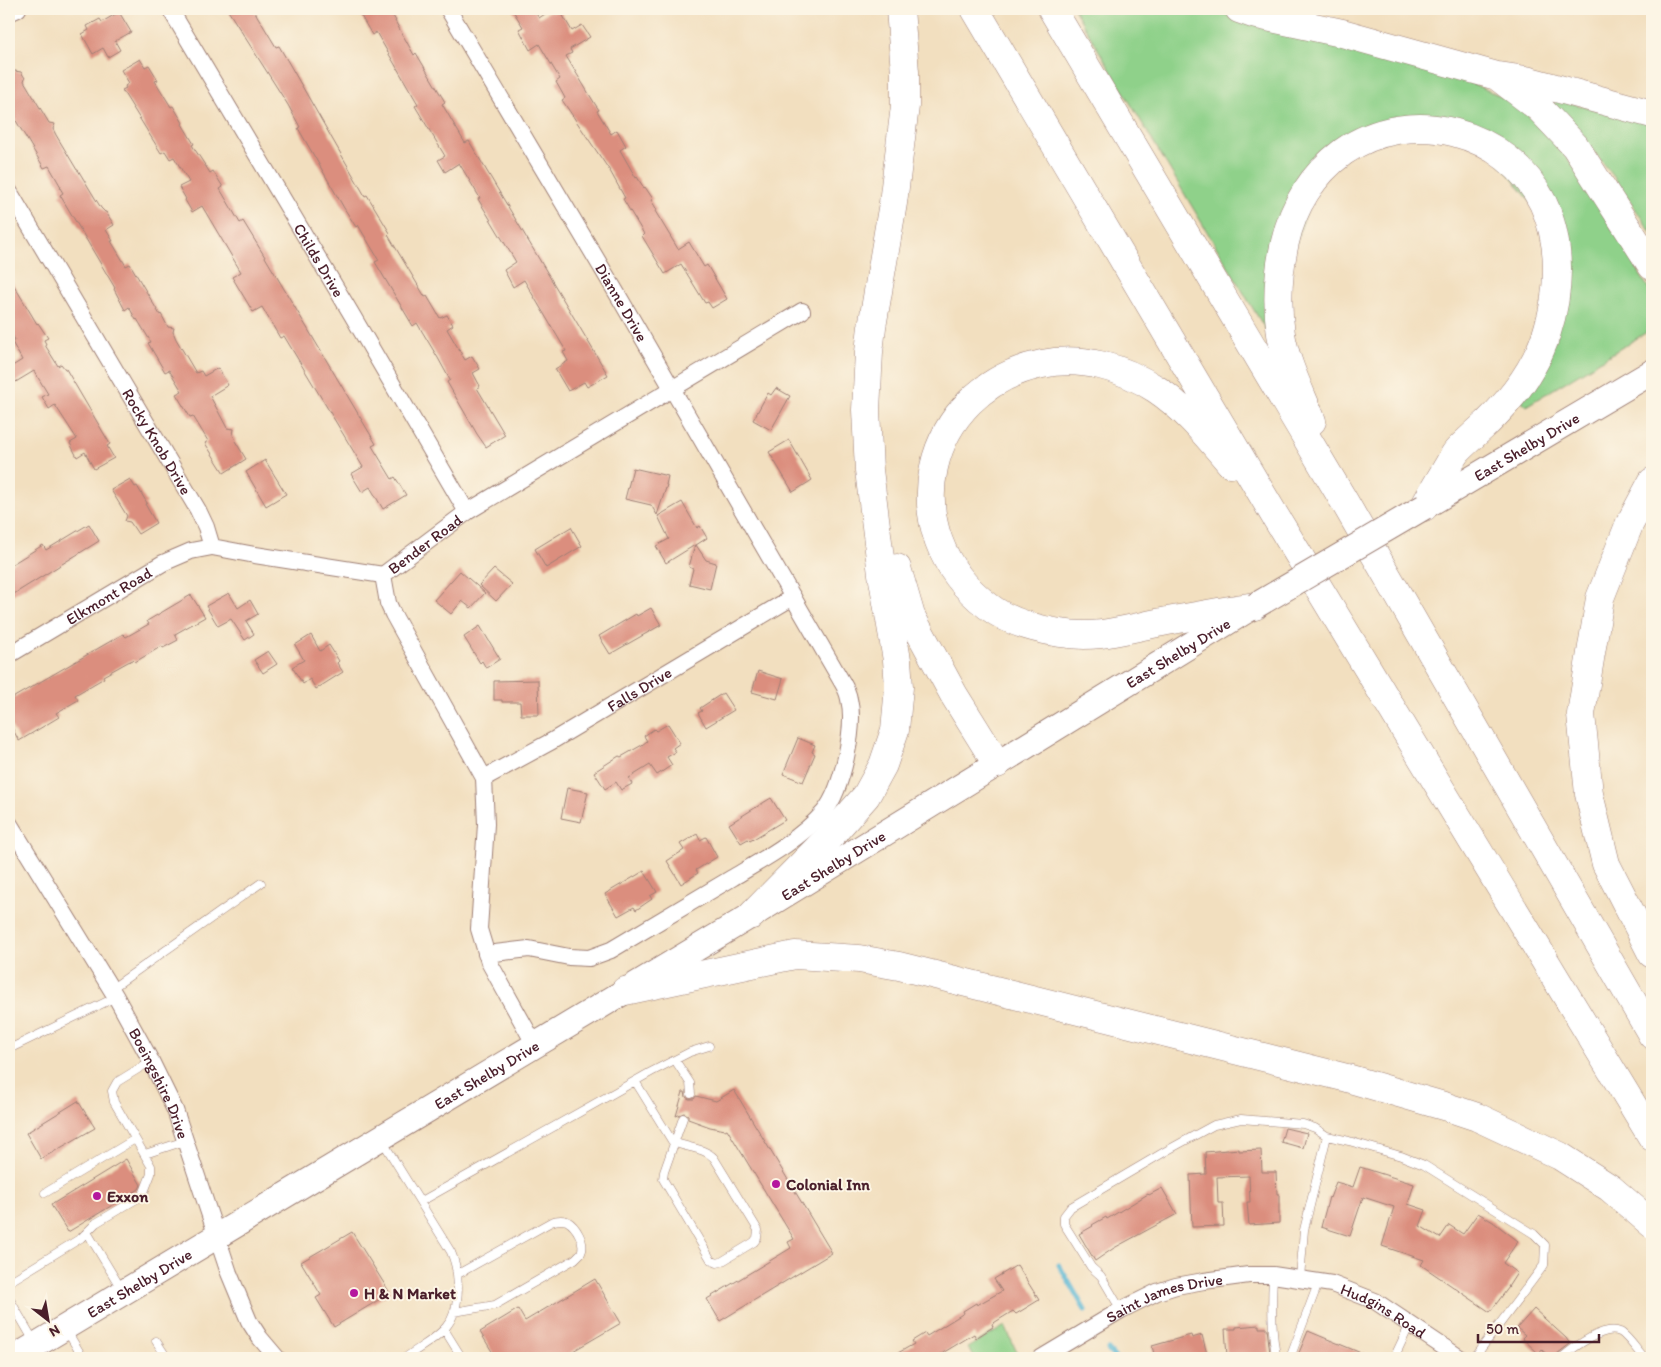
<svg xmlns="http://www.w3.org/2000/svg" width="1661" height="1367" font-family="Itim,sans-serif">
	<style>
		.green { fill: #8fd18a; stroke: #6c785a }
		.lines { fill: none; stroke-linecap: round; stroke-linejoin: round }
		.stream { stroke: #54b5d3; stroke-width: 5 }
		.building { fill: #db8e7e }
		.lane-casing { stroke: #9e7f75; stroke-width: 9 }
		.street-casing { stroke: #9e7f75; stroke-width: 18 }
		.primary-casing { stroke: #9e7f75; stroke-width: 27 }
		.highway-casing { stroke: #9e7f75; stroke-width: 29 }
		.lane { stroke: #fff; stroke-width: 8 }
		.street { stroke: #fff; stroke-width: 16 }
		.primary { stroke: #fff; stroke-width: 25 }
		.highway { stroke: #fff; stroke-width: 28 }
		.primary-bridge-casing { stroke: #9e7f75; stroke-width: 27; stroke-linecap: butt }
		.primary-bridge { stroke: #fff; stroke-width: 25 }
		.poi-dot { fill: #b5179e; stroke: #fcf5e5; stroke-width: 2 }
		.labels { text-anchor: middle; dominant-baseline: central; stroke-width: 4; stroke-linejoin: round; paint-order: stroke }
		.street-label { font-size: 16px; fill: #4a1f2b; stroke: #fcf5e5 }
		.poi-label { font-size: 16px; font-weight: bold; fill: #4a1f2b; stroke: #fcf5e5; text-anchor: start }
	</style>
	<rect width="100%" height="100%" fill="#fcf5e5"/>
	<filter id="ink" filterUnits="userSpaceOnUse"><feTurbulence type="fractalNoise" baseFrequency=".02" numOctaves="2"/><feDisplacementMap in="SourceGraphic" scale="10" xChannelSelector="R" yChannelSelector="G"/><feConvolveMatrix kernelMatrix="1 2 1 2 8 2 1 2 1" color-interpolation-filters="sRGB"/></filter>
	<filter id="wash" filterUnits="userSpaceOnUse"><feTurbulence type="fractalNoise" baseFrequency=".0096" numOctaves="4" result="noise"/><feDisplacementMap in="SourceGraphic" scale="20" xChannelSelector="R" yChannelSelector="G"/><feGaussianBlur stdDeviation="1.12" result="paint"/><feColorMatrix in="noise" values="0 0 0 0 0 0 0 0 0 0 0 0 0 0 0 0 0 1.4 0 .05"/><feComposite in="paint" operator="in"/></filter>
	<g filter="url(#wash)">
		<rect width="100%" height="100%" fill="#f2dfbf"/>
		<path class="green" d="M 1074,9 L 1208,9 L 1252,23 L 1460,78 L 1498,95 L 1522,110 L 1547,132 L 1576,169 L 1652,294 L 1652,329 L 1526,406 L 1521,400 L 1564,243 L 1467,123 L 1325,154 L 1267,332 Z
			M 1543,96 L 1652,124 L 1652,234 L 1614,177 L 1580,134 Z
			M 1005,1326 L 1018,1355 L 1012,1358 L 976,1358 L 968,1348 Z"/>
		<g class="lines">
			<path class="stream" d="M 1059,1265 L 1085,1310
				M 1108,1350 L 1115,1358"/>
		</g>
		<g id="blocks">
			<path class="building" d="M 227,9 L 253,9 L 276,47 L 279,46 L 365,196 L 367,195 L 390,233 L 388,235 L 425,297 L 427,296 L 440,318 L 447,315 L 453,325 L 447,329 L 465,360 L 472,356 L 480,369 L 473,373 L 480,386 L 477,388 L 505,435 L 486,447 L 477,434 L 447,382 L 450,380 L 438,358 L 417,323 L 413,326 L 375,262 L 379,260 L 358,225 L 356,227 L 344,208 L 298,128 L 300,127 L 288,105 Z
				M 357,9 L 389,9 L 396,21 L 395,21 L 414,55 L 416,53 L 445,102 L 442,104 L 465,143 L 469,141 L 608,375 L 587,387 L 584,382 L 568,391 L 555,369 L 568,361 L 563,352 L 566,351 L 524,280 L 513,287 L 504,270 L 516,262 L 478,199 L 480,198 L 459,163 L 445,172 L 438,160 L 445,156 L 415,106 L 418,104 L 376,32 L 372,35 Z
				M 512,9 L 533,9 L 539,18 L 551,10 L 552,13 L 559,9 L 572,31 L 582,25 L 590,37 L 570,49 L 572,53 L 566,56 L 595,104 L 599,110 L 597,111 L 611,134 L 617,130 L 626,146 L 620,150 L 636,178 L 637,177 L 644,188 L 645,187 L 653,199 L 651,200 L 657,210 L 655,211 L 678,249 L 689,242 L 704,267 L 707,265 L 727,299 L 712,308 L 708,302 L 705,303 L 681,264 L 665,274 L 642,236 L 644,234 L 623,199 L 625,198 L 610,171 L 562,100 L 565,98 L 556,82 L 560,79 L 539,44 L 530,50 L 519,29 L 523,27 Z
				M 119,12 L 131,32 L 115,41 L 120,50 L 108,57 L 103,48 L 93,54 L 82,34 L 89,30 L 87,26 L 100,19 L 102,22 Z
				M 140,59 L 145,67 L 149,65 L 158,80 L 155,81 L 171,107 L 173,106 L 183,123 L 182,124 L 194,144 L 192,145 L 210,173 L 213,171 L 223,187 L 220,189 L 240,223 L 243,221 L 265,257 L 376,444 L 372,446 L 392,479 L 395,477 L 406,495 L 383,509 L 370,487 L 362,492 L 351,474 L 363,467 L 284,336 L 280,338 L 262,307 L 253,312 L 232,277 L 241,272 L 202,206 L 192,212 L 185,200 L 186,199 L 179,187 L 189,182 L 174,157 L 170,159 L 165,151 L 161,153 L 122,90 L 126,88 L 125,86 L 129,83 L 121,70 Z
				M 9,70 L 21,72 L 25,78 L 24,81 L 49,123 L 55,124 L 53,129 L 56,135 L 77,170 L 78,170 L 101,208 L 105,212 L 106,212 L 114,225 L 106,230 L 113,241 L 111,241 L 126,266 L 130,264 L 160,315 L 161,314 L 168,327 L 174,328 L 173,332 L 176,339 L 196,373 L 201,371 L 204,376 L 218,368 L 228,385 L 210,396 L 227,428 L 234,429 L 233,435 L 236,440 L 235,441 L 246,459 L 224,473 L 205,443 L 208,441 L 193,416 L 190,417 L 176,394 L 182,391 L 169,370 L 165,372 L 148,343 L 151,342 L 137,319 L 136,320 L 129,307 L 125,310 L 114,289 L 115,288 L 60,195 L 63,193 L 60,188 L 61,187 L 49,166 L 44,168 L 15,119 L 13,120 L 9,112 Z
				M 9,277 L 37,324 L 38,323 L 48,338 L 44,340 L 46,344 L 45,345 L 58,366 L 61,364 L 65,369 L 66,369 L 110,444 L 107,446 L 114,458 L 94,469 L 85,452 L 77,457 L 70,443 L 77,439 L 55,405 L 49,409 L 42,397 L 48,394 L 34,371 L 9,386 L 9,368 L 22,360 L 12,342 L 15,340 L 9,329 Z
				M 776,388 L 790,396 L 771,430 L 753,420 L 768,393 L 771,395 Z
				M 789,440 L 812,480 L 793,492 L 769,452 Z
				M 265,460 L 286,494 L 266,506 L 246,472 Z
				M 633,468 L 668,476 L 666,485 L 667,485 L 657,515 L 651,505 L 625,499 Z
				M 130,479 L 135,487 L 137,486 L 147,503 L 145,504 L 156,523 L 138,534 L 130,522 L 125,521 L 127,516 L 111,490 Z
				M 682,502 L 697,528 L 700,526 L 707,538 L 696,545 L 706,560 L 716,563 L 710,589 L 689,584 L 693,569 L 689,567 L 695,545 L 666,563 L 656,546 L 669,539 L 658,516 Z
				M 89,524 L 99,541 L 9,597 L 9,566 L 43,545 L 46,550 Z
				M 571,527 L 582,546 L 546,568 L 535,549 Z
				M 494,569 L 512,584 L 496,601 L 479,585 Z
				M 460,571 L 485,593 L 471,608 L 462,601 L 451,614 L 434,600 Z
				M 229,593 L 238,608 L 250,600 L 258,614 L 246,621 L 254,634 L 245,640 L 231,619 L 218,626 L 206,606 Z
				M 191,595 L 205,617 L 175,634 L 178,640 L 163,648 L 162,646 L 135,662 L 133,660 L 128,662 L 103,676 L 104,678 L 75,695 L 78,700 L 56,713 L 59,717 L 19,741 L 9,722 L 9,700 L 123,634 L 126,637 L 149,624 L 147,621 Z
				M 651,608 L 661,625 L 610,654 L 599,636 L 636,614 L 637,616 Z
				M 480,626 L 500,659 L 486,668 L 482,661 L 480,663 L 464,637 Z
				M 311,635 L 320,651 L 329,645 L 339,661 L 337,663 L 343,672 L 316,689 L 310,679 L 303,684 L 292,667 L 304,660 L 295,645 Z
				M 268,651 L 277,664 L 263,673 L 254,660 Z
				M 758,671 L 783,679 L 777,699 L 752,692 Z
				M 538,680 L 539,715 L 521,715 L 520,702 L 502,702 L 502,700 L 494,700 L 494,681 Z
				M 723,693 L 734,710 L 706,727 L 698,713 L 702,711 L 700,708 Z
				M 668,724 L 680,743 L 673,748 L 676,752 L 667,757 L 672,765 L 657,775 L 650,765 L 629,778 L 632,784 L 621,790 L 616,782 L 605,789 L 594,772 L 619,756 L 621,757 L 642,745 L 647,741 L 644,736 L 654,729 L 656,731 Z
				M 798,738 L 815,745 L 812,752 L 815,754 L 803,782 L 783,774 Z
				M 567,788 L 588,792 L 581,822 L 561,818 Z
				M 771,798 L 785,820 L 750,841 L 748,839 L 741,843 L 729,824 Z
				M 697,834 L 700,840 L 706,837 L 717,857 L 696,870 L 698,873 L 681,884 L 667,861 L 684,850 L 680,844 Z
				M 644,871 L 657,892 L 650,896 L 652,899 L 636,910 L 634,907 L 618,916 L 605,894 Z
				M 734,1090 L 832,1253 L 720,1321 L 707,1299 L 791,1248 L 788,1242 L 794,1239 L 727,1129 L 725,1130 L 710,1127 L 688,1119 L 688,1115 L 684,1113 L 676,1116 L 683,1092 L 685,1092 L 686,1097 L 689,1099 L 694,1099 L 696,1096 L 716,1101 Z
				M 78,1101 L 95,1128 L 41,1159 L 26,1133 Z
				M 1285,1128 L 1307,1133 L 1303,1148 L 1281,1142 Z
				M 1239,1149 L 1239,1151 L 1261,1150 L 1262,1172 L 1276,1172 L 1277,1194 L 1279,1194 L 1279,1223 L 1249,1225 L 1247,1202 L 1250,1202 L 1249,1176 L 1217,1177 L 1218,1203 L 1223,1203 L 1224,1226 L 1192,1227 L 1190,1175 L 1206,1174 L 1205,1152 Z
				M 126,1159 L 141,1185 L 139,1189 L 68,1232 L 51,1205 Z
				M 1360,1167 L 1414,1184 L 1408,1204 L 1426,1210 L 1420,1226 L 1440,1238 L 1449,1225 L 1463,1234 L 1478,1213 L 1493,1222 L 1518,1241 L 1503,1263 L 1517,1273 L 1508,1287 L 1509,1287 L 1490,1312 L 1421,1265 L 1424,1260 L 1382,1246 L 1394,1207 L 1363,1197 L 1350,1236 L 1321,1227 L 1329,1197 L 1330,1198 L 1336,1182 L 1353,1187 Z
				M 1162,1188 L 1177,1214 L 1114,1248 L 1095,1261 L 1079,1234 L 1093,1226 L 1092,1225 L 1106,1217 L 1107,1219 L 1148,1194 L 1149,1195 Z
				M 352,1232 L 390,1293 L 334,1327 L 316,1298 L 321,1295 L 301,1262 Z
				M 1017,1265 L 1039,1300 L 1016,1314 L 1013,1311 L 992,1324 L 993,1327 L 976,1338 L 974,1334 L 941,1354 L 943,1358 L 889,1358 L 914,1344 L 912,1341 L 925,1333 L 927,1336 L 964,1313 L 963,1311 L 976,1303 L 977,1305 L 1002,1291 L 994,1279 Z
				M 595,1279 L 621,1323 L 561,1358 L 496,1358 L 480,1332 L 518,1309 L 525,1321 Z
				M 1534,1309 L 1566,1338 L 1570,1344 L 1557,1354 L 1555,1358 L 1551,1358 L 1542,1350 L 1539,1354 L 1522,1338 L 1525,1335 L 1517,1328 Z
				M 1259,1325 L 1259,1328 L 1267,1328 L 1270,1354 L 1227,1356 L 1225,1329 L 1236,1329 L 1236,1327 Z
				M 1308,1331 L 1373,1358 L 1305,1358 L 1298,1355 Z
				M 1191,1335 L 1192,1338 L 1202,1335 L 1208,1358 L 1155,1358 L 1152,1346 Z"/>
		</g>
	</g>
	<g filter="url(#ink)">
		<use href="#blocks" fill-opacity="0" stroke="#9e7f75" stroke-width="1"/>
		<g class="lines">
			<defs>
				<path id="lane" d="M 111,989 L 261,883
					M 9,1049 L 116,997
					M 675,1060 L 690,1083 L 691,1094
					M 635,1081 L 672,1141 C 684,1148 704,1147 714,1158 L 758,1230 L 757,1238 L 754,1242 L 721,1262 L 717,1263 L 711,1260 L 663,1179 L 664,1172 L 683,1118
					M 383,1142 L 451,1252 C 460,1273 462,1308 446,1327 C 435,1340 418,1348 405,1358
					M 145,1154 L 185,1141
					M 45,1193 L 135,1139
					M 420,1202 L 651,1072 L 690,1052 L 709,1046
					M 87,1232 L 122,1290
					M 1273,1275 C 1272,1297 1271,1337 1277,1358
					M 1300,1278 L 1304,1230 L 1327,1136
					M 9,1282 L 81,1238 L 96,1223 L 140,1197 L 144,1192 L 151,1174 L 151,1166 L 114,1102 L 112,1091 L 117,1082 L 151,1061
					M 9,1298 L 35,1343
					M 1121,1310 L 1101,1276 L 1091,1267 L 1064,1224 L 1064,1216 L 1071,1207 L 1166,1151 L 1214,1125 L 1241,1119 L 1303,1124 L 1315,1128 L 1327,1136 L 1349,1141 L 1401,1156 L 1424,1165 L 1534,1234 L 1545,1245 L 1544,1265 L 1474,1358
					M 454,1312 L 495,1305 L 502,1301 L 575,1259 C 577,1257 579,1255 581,1253 C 586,1243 576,1226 567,1221 C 561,1219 556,1220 551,1222 L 458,1274
					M 444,1329 L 462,1358
					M 67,1331 L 83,1358
					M 156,1341 L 167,1358
					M 1290,1358 L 1319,1281
					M 1394,1358 L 1410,1324
					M 1561,1358 C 1572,1349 1604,1324 1620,1332 C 1627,1335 1638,1352 1644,1358"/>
				<g id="street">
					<path id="s1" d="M 170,9 L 352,315 L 467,512"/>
					<path id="s2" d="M 448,9 L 619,297 L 842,682 C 845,687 848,693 849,699 C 856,727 842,790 824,812 C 799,840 764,859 732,878 C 691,902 651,926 611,950 L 589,958 L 569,957 L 529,949 L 486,954"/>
					<path d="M 9,13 L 18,9"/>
					<path id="s3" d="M 9,191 L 198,510 L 206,527 L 212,547 L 255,555 L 383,575"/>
					<path id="s4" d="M 9,655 L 163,563 L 191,551 L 212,547"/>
					<path id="s5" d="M 484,778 L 552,741 L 793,597"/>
					<path id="s6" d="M 9,823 L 116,997 L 151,1061 L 175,1110 L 229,1273 L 249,1321 L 260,1338 L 277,1358"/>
					<path id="s7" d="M 535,1045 L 489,962 L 479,929 L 486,824 L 484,778 L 393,614 L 388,603 L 383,575 L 467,512 L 802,311"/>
					<path id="s8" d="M 1041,1358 L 1121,1310 L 1157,1292 L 1176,1286 L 1204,1281 L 1249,1275 L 1273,1275 L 1332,1284 L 1375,1301 L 1460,1358"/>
				</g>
				<g id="primary">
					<path id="s9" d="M 1424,507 L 1652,372"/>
					<path id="s10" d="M 14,1358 L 752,915 L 1252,607"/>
				</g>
				<path id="highway" d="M 975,9 L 1275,516 L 1652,1137
					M 1052,9 L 1344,501 L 1652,1035
					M 1239,9 L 1253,14 L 1342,33 L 1497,76 L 1539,108 L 1575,146 L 1652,266
					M 1499,76 L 1526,80 L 1652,114
					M 1312,421 C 1301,393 1286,364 1281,334 C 1276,302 1278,273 1285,242 C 1293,206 1313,174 1343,152 C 1410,105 1507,130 1543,203 C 1562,243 1560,292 1547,332 C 1536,368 1513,398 1487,423 C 1477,432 1467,441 1458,450 C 1453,455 1450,463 1446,469 C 1439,481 1431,494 1424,507
					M 1231,464 C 1208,437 1185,408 1156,389 C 1122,367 1081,356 1042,364 C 923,389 891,533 988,606 C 1008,622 1035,629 1060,633 C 1097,639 1122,630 1157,623 C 1190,617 1222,611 1255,606
					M 1652,482 L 1629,525 L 1600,598 L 1581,714 L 1589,794 L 1606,864 L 1652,954
					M 897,568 L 911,616 L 954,695 L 997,764
					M 752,915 L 834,832 L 866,796 L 883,765 L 895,730 L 899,687 L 897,660 L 882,574 L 869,470 L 866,410 L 869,352 L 872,327 L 893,203 L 905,106 L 905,72 L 900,9
					M 625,991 L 795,955 L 859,959 L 899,966 L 1347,1078 L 1447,1107 L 1477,1117 L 1560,1156 L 1610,1188 L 1652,1224"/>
			</defs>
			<use href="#lane" class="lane-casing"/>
			<use href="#street" class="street-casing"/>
			<use href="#primary" class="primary-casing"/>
			<use href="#highway" class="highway-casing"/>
			<use href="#lane" class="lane"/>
			<use href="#street" class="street"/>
			<use href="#primary" class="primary"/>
			<use href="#highway" class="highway"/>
			<defs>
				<path id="primary-bridge" d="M 1255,606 L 1424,507"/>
			</defs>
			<use href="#primary-bridge" class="primary-bridge-casing"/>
			<use href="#primary-bridge" class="primary-bridge"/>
		</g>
	</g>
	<g class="poi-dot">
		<circle cx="776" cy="1184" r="5"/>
		<circle cx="97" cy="1196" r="5"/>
		<circle cx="354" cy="1293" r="5"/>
	</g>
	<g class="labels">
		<g class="street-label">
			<text stroke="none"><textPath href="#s1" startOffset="292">Childs Drive</textPath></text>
			<text stroke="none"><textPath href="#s2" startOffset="341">Dianne Drive</textPath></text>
			<text stroke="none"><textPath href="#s3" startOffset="291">Rocky Knob Drive</textPath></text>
			<text stroke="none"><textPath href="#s9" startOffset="119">East Shelby Drive</textPath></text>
			<text stroke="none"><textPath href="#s7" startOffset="561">Bender Road</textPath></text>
			<text stroke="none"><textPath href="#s4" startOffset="116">Elkmont Road</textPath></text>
			<text stroke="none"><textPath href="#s10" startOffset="1361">East Shelby Drive</textPath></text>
			<text stroke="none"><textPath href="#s5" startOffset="179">Falls Drive</textPath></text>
			<text stroke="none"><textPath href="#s10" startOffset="956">East Shelby Drive</textPath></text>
			<text stroke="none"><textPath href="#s10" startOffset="551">East Shelby Drive</textPath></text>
			<text stroke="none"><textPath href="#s6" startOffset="301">Boeingshire Drive</textPath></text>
			<text stroke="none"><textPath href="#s10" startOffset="146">East Shelby Drive</textPath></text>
			<text stroke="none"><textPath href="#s8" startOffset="139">Saint James Drive</textPath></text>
			<text stroke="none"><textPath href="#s8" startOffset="369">Hudgins Road</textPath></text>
		</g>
		<g class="poi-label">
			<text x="786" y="1184">Colonial Inn</text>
			<text x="107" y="1196">Exxon</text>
			<text x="364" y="1293">H &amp; N Market</text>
		</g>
	</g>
	<rect width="1661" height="1367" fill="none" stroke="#fcf5e5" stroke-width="30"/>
	<g transform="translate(48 1320) rotate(149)" stroke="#fcf5e5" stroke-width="4" paint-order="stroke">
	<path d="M0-4L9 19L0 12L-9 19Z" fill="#4a1f2b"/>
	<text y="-8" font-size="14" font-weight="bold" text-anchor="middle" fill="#4a1f2b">N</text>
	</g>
	<path d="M1478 1334v8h121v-8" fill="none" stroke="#4a1f2b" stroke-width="2.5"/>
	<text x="1486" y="1334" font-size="15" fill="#4a1f2b" stroke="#fcf5e5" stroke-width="4" paint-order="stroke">50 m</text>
</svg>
